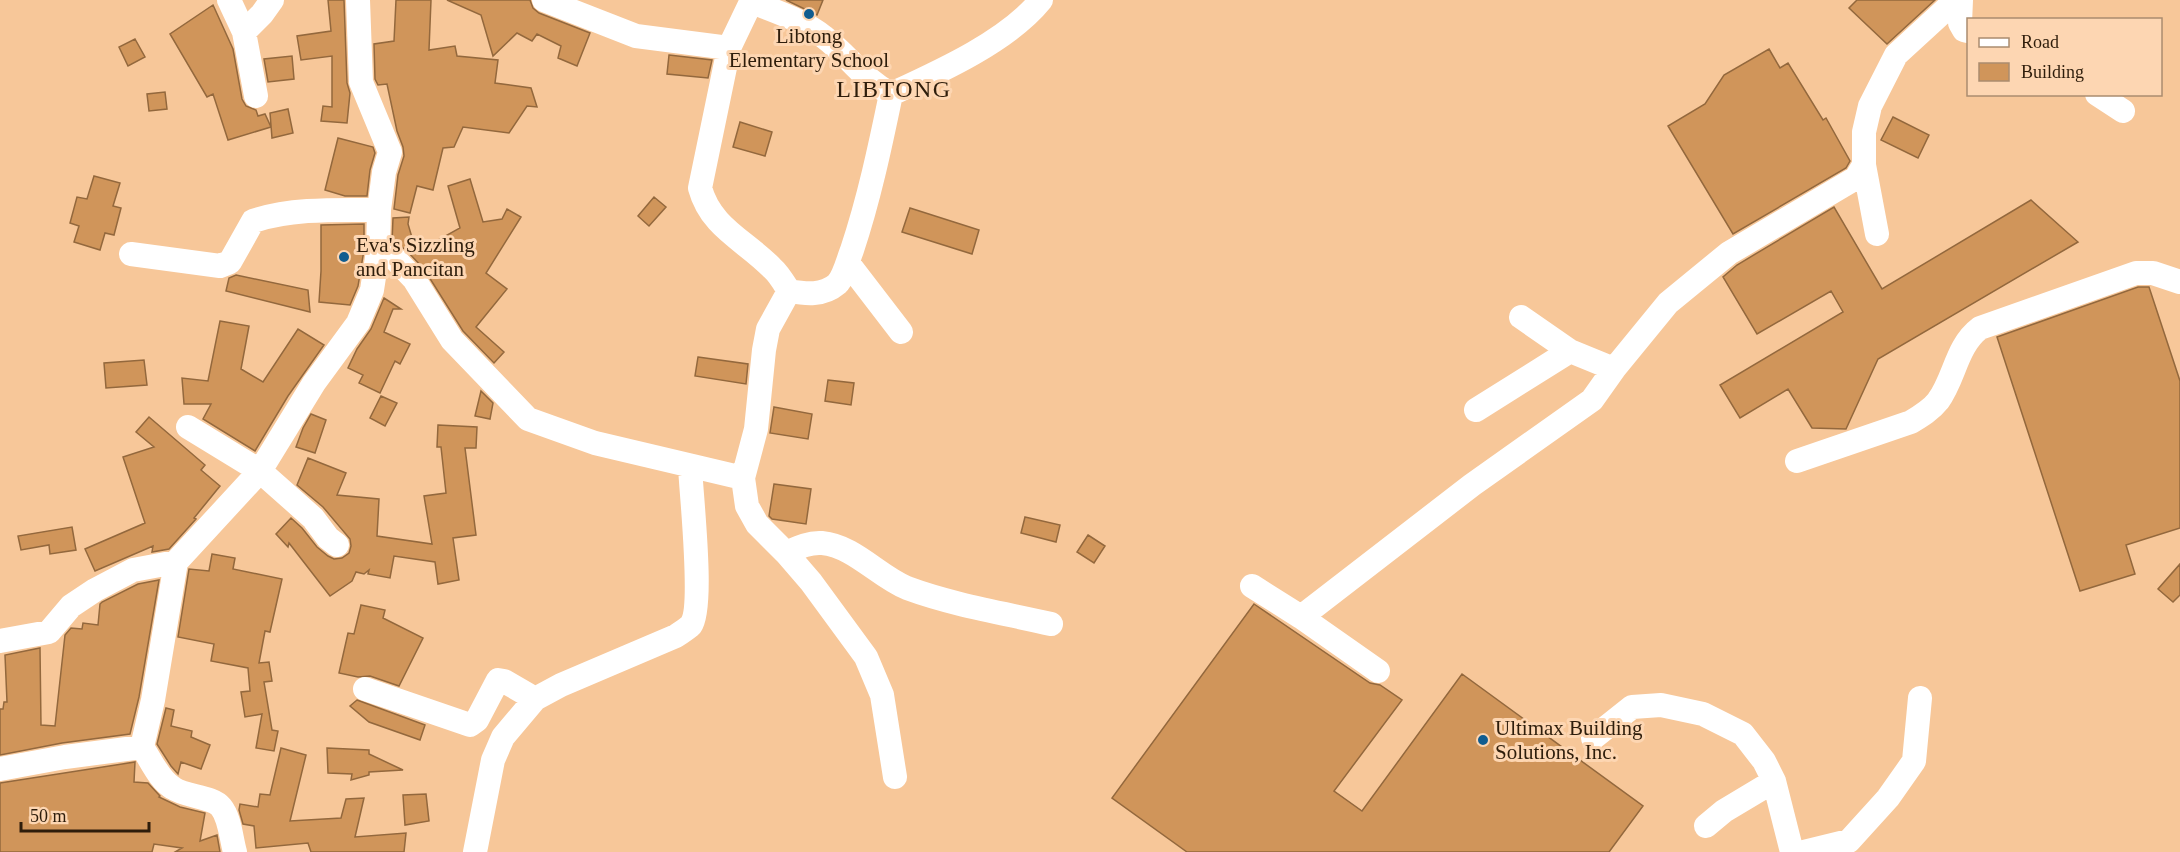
<svg xmlns="http://www.w3.org/2000/svg" width="2180" height="852" font-family="Georgia,serif">
	<style>
		.building { fill: #d0955a; stroke: #93683d; stroke-width: 1.5 }
		.lines { fill: none; stroke-linecap: round; stroke-linejoin: round }
		.minor { stroke: #fff; stroke-width: 24 }
		.poi-dot { fill: #115d90; stroke: #fdd6b2; stroke-width: 2 }
		.labels { text-anchor: middle; dominant-baseline: central; stroke-width: 6; stroke-linejoin: round; paint-order: stroke }
		.poi-label { font-size: 21px; fill: #2e1d0b; stroke: #fdd6b2; text-anchor: start }
		.quarter-label { font-size: 24px; letter-spacing: 1.5px; fill: #2e1d0b; stroke: #fdd6b2 }
	</style>
	<rect width="100%" height="100%" fill="#f7c799"/>
	<path class="building" d="M 328,0 L 344,0 L 347,83 L 350,93 L 347,123 L 321,121 L 323,106 L 332,107 L 332,56 L 301,60 L 297,36 L 331,31 Z
		M 396,0 L 431,0 L 429,50 L 455,46 L 457,56 L 498,60 L 495,83 L 531,88 L 537,107 L 527,106 L 509,133 L 463,127 L 454,147 L 443,148 L 433,190 L 417,186 L 410,213 L 394,209 L 398,175 L 404,156 L 403,147 L 397,131 L 387,84 L 378,85 L 375,79 L 374,44 L 394,41 Z
		M 447,0 L 530,0 L 533,8 L 539,13 L 590,33 L 577,66 L 558,58 L 561,46 L 537,34 L 532,41 L 517,33 L 493,56 L 481,15 Z
		M 786,0 L 823,0 L 817,15 Z
		M 1857,0 L 1935,0 L 1887,44 L 1849,8 Z
		M 213,5 L 233,49 L 242,99 L 246,106 L 256,110 L 258,116 L 265,114 L 271,127 L 228,140 L 213,94 L 207,97 L 170,34 Z
		M 135,39 L 145,57 L 128,66 L 119,47 Z
		M 1769,49 L 1780,68 L 1788,63 L 1823,120 L 1826,118 L 1850,161 L 1846,168 L 1733,234 L 1668,126 L 1705,104 L 1724,75 Z
		M 669,55 L 712,60 L 708,78 L 667,74 Z
		M 292,56 L 294,79 L 268,82 L 264,59 Z
		M 165,92 L 167,109 L 149,111 L 147,94 Z
		M 288,109 L 293,133 L 272,138 L 270,113 Z
		M 1893,117 L 1929,135 L 1918,158 L 1881,140 Z
		M 740,122 L 772,132 L 765,156 L 733,147 Z
		M 338,138 L 373,147 L 375,153 L 370,170 L 367,196 L 345,196 L 325,190 Z
		M 94,176 L 120,183 L 113,206 L 121,208 L 114,235 L 105,233 L 100,250 L 74,242 L 79,226 L 70,223 L 77,197 L 87,199 Z
		M 470,179 L 483,222 L 502,219 L 507,209 L 521,217 L 486,273 L 507,289 L 476,327 L 504,352 L 494,363 L 463,331 L 424,269 L 405,249 L 392,242 L 393,218 L 409,217 L 408,224 L 413,241 L 424,248 L 460,228 L 448,186 Z
		M 654,197 L 666,207 L 649,226 L 638,216 Z
		M 2031,200 L 2078,242 L 1878,359 L 1846,429 L 1812,428 L 1788,389 L 1740,418 L 1720,385 L 1843,312 L 1831,291 L 1757,334 L 1723,277 L 1737,265 L 1834,207 L 1882,289 Z
		M 910,208 L 979,230 L 972,254 L 902,232 Z
		M 364,224 L 364,250 L 358,286 L 350,305 L 319,302 L 321,271 L 321,225 Z
		M 236,275 L 308,290 L 310,312 L 226,291 L 229,278 Z
		M 2138,287 L 2149,287 L 2180,381 L 2180,528 L 2126,545 L 2135,574 L 2080,591 L 1997,337 Z
		M 384,298 L 401,309 L 393,309 L 384,332 L 410,344 L 400,364 L 395,361 L 380,393 L 359,383 L 363,375 L 348,368 L 357,349 L 371,329 Z
		M 220,321 L 249,326 L 241,369 L 263,382 L 298,329 L 324,345 L 288,396 L 255,451 L 203,419 L 211,404 L 184,404 L 182,378 L 208,381 Z
		M 698,357 L 748,364 L 746,384 L 695,376 Z
		M 144,360 L 147,385 L 106,388 L 104,363 Z
		M 828,380 L 854,383 L 851,405 L 825,401 Z
		M 481,391 L 493,403 L 490,419 L 475,416 Z
		M 381,396 L 397,403 L 385,426 L 370,418 Z
		M 774,407 L 812,414 L 808,439 L 770,433 Z
		M 311,414 L 326,420 L 315,453 L 296,447 L 303,428 Z
		M 149,417 L 205,465 L 201,470 L 220,486 L 194,518 L 196,519 L 169,549 L 152,552 L 153,546 L 95,571 L 85,549 L 145,523 L 123,457 L 154,447 L 136,432 Z
		M 438,425 L 477,427 L 476,448 L 465,448 L 476,535 L 453,538 L 459,580 L 438,584 L 435,562 L 394,556 L 390,578 L 368,574 L 369,570 L 364,574 L 356,572 L 352,581 L 330,596 L 289,543 L 288,547 L 276,534 L 291,518 L 302,528 L 317,547 L 328,556 L 334,559 L 342,558 L 349,553 L 351,546 L 350,539 L 323,507 L 297,485 L 308,458 L 346,473 L 337,495 L 379,499 L 377,536 L 432,544 L 424,496 L 446,493 L 441,447 L 437,447 Z
		M 774,484 L 811,489 L 806,524 L 772,519 L 769,516 Z
		M 1025,517 L 1060,525 L 1056,542 L 1021,533 Z
		M 72,527 L 76,550 L 50,554 L 49,545 L 21,550 L 18,536 Z
		M 1088,535 L 1105,546 L 1094,563 L 1077,552 Z
		M 212,554 L 235,558 L 233,569 L 282,579 L 270,632 L 265,631 L 259,663 L 269,662 L 272,681 L 264,682 L 272,730 L 278,731 L 274,751 L 256,748 L 262,714 L 245,717 L 241,692 L 250,691 L 248,668 L 211,661 L 214,644 L 178,637 L 189,569 L 209,571 Z
		M 2180,564 L 2180,595 L 2173,602 L 2158,589 Z
		M 159,580 L 139,697 L 130,734 L 62,743 L 0,755 L 0,709 L 3,709 L 4,702 L 7,702 L 5,655 L 40,648 L 41,725 L 55,726 L 65,635 L 71,628 L 82,629 L 83,623 L 98,625 L 100,604 L 102,602 L 138,584 Z
		M 1254,604 L 1370,683 L 1380,685 L 1402,700 L 1334,791 L 1362,811 L 1462,674 L 1643,806 L 1609,852 L 1187,852 L 1112,798 Z
		M 361,605 L 385,610 L 383,618 L 423,638 L 399,686 L 370,676 L 358,677 L 339,673 L 348,633 L 354,634 Z
		M 357,700 L 425,725 L 420,740 L 369,722 L 350,706 Z
		M 166,708 L 174,710 L 171,726 L 192,731 L 191,737 L 210,745 L 201,769 L 181,762 L 178,774 L 171,766 L 157,744 Z
		M 281,748 L 306,755 L 290,821 L 341,818 L 346,799 L 364,798 L 355,837 L 406,833 L 404,852 L 311,852 L 308,843 L 256,848 L 254,826 L 243,824 L 239,810 L 240,804 L 258,807 L 260,794 L 270,795 Z
		M 327,748 L 369,750 L 369,754 L 403,770 L 369,772 L 369,775 L 351,780 L 352,774 L 328,773 Z
		M 135,762 L 134,782 L 148,783 L 160,796 L 159,797 L 180,807 L 205,813 L 200,841 L 217,835 L 220,852 L 175,852 L 182,848 L 154,844 L 152,852 L 0,852 L 0,783 Z
		M 426,794 L 429,821 L 405,825 L 403,795 Z"/>
	<g class="lines">
		<path class="minor" d="M 229,0 L 244,32
			M 358,0 L 361,82 L 390,152 L 384,172 L 379,210 L 378,251
			M 544,0 L 636,36 L 729,48
			M 752,0 L 729,48 L 700,188 C 711,228 745,240 772,268 C 779,274 784,283 789,291 C 806,294 823,296 837,284 C 844,277 848,260 852,250 C 869,199 880,147 891,94
			M 1961,0 L 1960,23 L 1964,30 L 1968,31
			M 752,2 C 776,12 803,20 824,37 C 849,56 861,78 891,94
			M 891,94 C 939,72 1008,41 1041,0
			M 2097,94 L 2123,111
			M 256,96 L 244,32 L 262,14 L 272,0
			M 1877,234 L 1864,165 L 1864,132 L 1870,106 L 1896,55 L 1956,0
			M 131,254 L 220,266 L 230,262 L 253,221 C 292,208 337,210 379,210
			M 848,263 L 901,332
			M 789,291 L 768,329 L 764,350 L 756,429 L 743,478 L 747,506 L 757,524 L 786,553 L 811,582 L 866,657 L 882,695 L 895,777
			M 1521,317 L 1570,351 L 1614,369
			M 1476,410 L 1570,351
			M 188,427 L 260,471 L 313,518 L 328,538 L 337,545
			M 1797,461 L 1911,422 C 1921,416 1931,410 1938,401 C 1955,378 1956,346 1980,328 L 2136,273 L 2153,273 L 2180,282
			M 786,553 C 797,548 809,542 822,543 C 854,546 878,576 907,588 C 953,605 1003,613 1051,624
			M 1252,586 L 1301,617 L 1378,671
			M 1301,617 L 1472,485 L 1592,400 L 1614,369 L 1668,303 L 1729,253 L 1856,178 L 1864,165
			M 0,641 L 49,632 L 71,606 L 95,590 L 133,570 L 176,562
			M 365,689 L 470,725 L 477,720 L 498,680 L 504,681 L 535,699
			M 1593,738 L 1632,707 L 1661,705 L 1703,714 L 1743,734 L 1764,761 L 1774,781 L 1792,852
			M 142,747 C 151,760 159,780 173,788 C 186,797 212,796 221,807 C 230,818 231,838 235,852
			M 0,769 L 65,757 L 142,747 L 153,700 L 176,562 L 260,471 L 314,383 L 358,323 L 372,290 L 378,251 L 395,259 L 414,279 L 452,340 L 528,419 L 595,443 L 743,478
			M 1706,826 L 1724,811 L 1774,781
			M 475,852 L 493,760 L 503,737 L 535,699 L 561,685 L 676,636 C 680,633 687,629 691,625 C 704,607 691,493 690,466
			M 1804,852 L 1849,841 L 1888,798 L 1914,761 L 1920,698"/>
	</g>
	<g class="poi-dot">
		<circle cx="809" cy="14" r="6"/>
		<circle cx="344" cy="257" r="6"/>
		<circle cx="1483" cy="740" r="6"/>
	</g>
	<g class="labels">
		<g class="poi-label">
			<text x="809" y="36" text-anchor="middle">Libtong<tspan x="809" dy="24">Elementary School</tspan></text>
			<text x="356" y="245">Eva's Sizzling<tspan x="356" dy="24">and Pancitan</tspan></text>
			<text x="1495" y="728">Ultimax Building<tspan x="1495" dy="24">Solutions, Inc.</tspan></text>
		</g>
		<g class="quarter-label">
			<text x="894" y="89">LIBTONG</text>
		</g>
	</g>
	<rect x="1967" y="18" width="195" height="78" fill="#fdd6b2" stroke="#aa8c6f" stroke-width="1.5"/>
	<rect x="1979" y="38" width="30" height="9" fill="#ffffff" stroke="#aa8c6f" stroke-width="1.5"/>
	<text x="2021" y="48" font-size="18" fill="#2e1d0b">Road</text>
	<rect x="1979" y="63" width="30" height="18" fill="#d0955a" stroke="#aa8c6f" stroke-width="1.5"/>
	<text x="2021" y="78" font-size="18" fill="#2e1d0b">Building</text>
	<path d="M21 822v9h128v-9" fill="none" stroke="#2e1d0b" stroke-width="3"/>
	<text x="30" y="822" font-size="18" fill="#2e1d0b" stroke="#fdd6b2" stroke-width="4.5" paint-order="stroke">50 m</text>
</svg>
